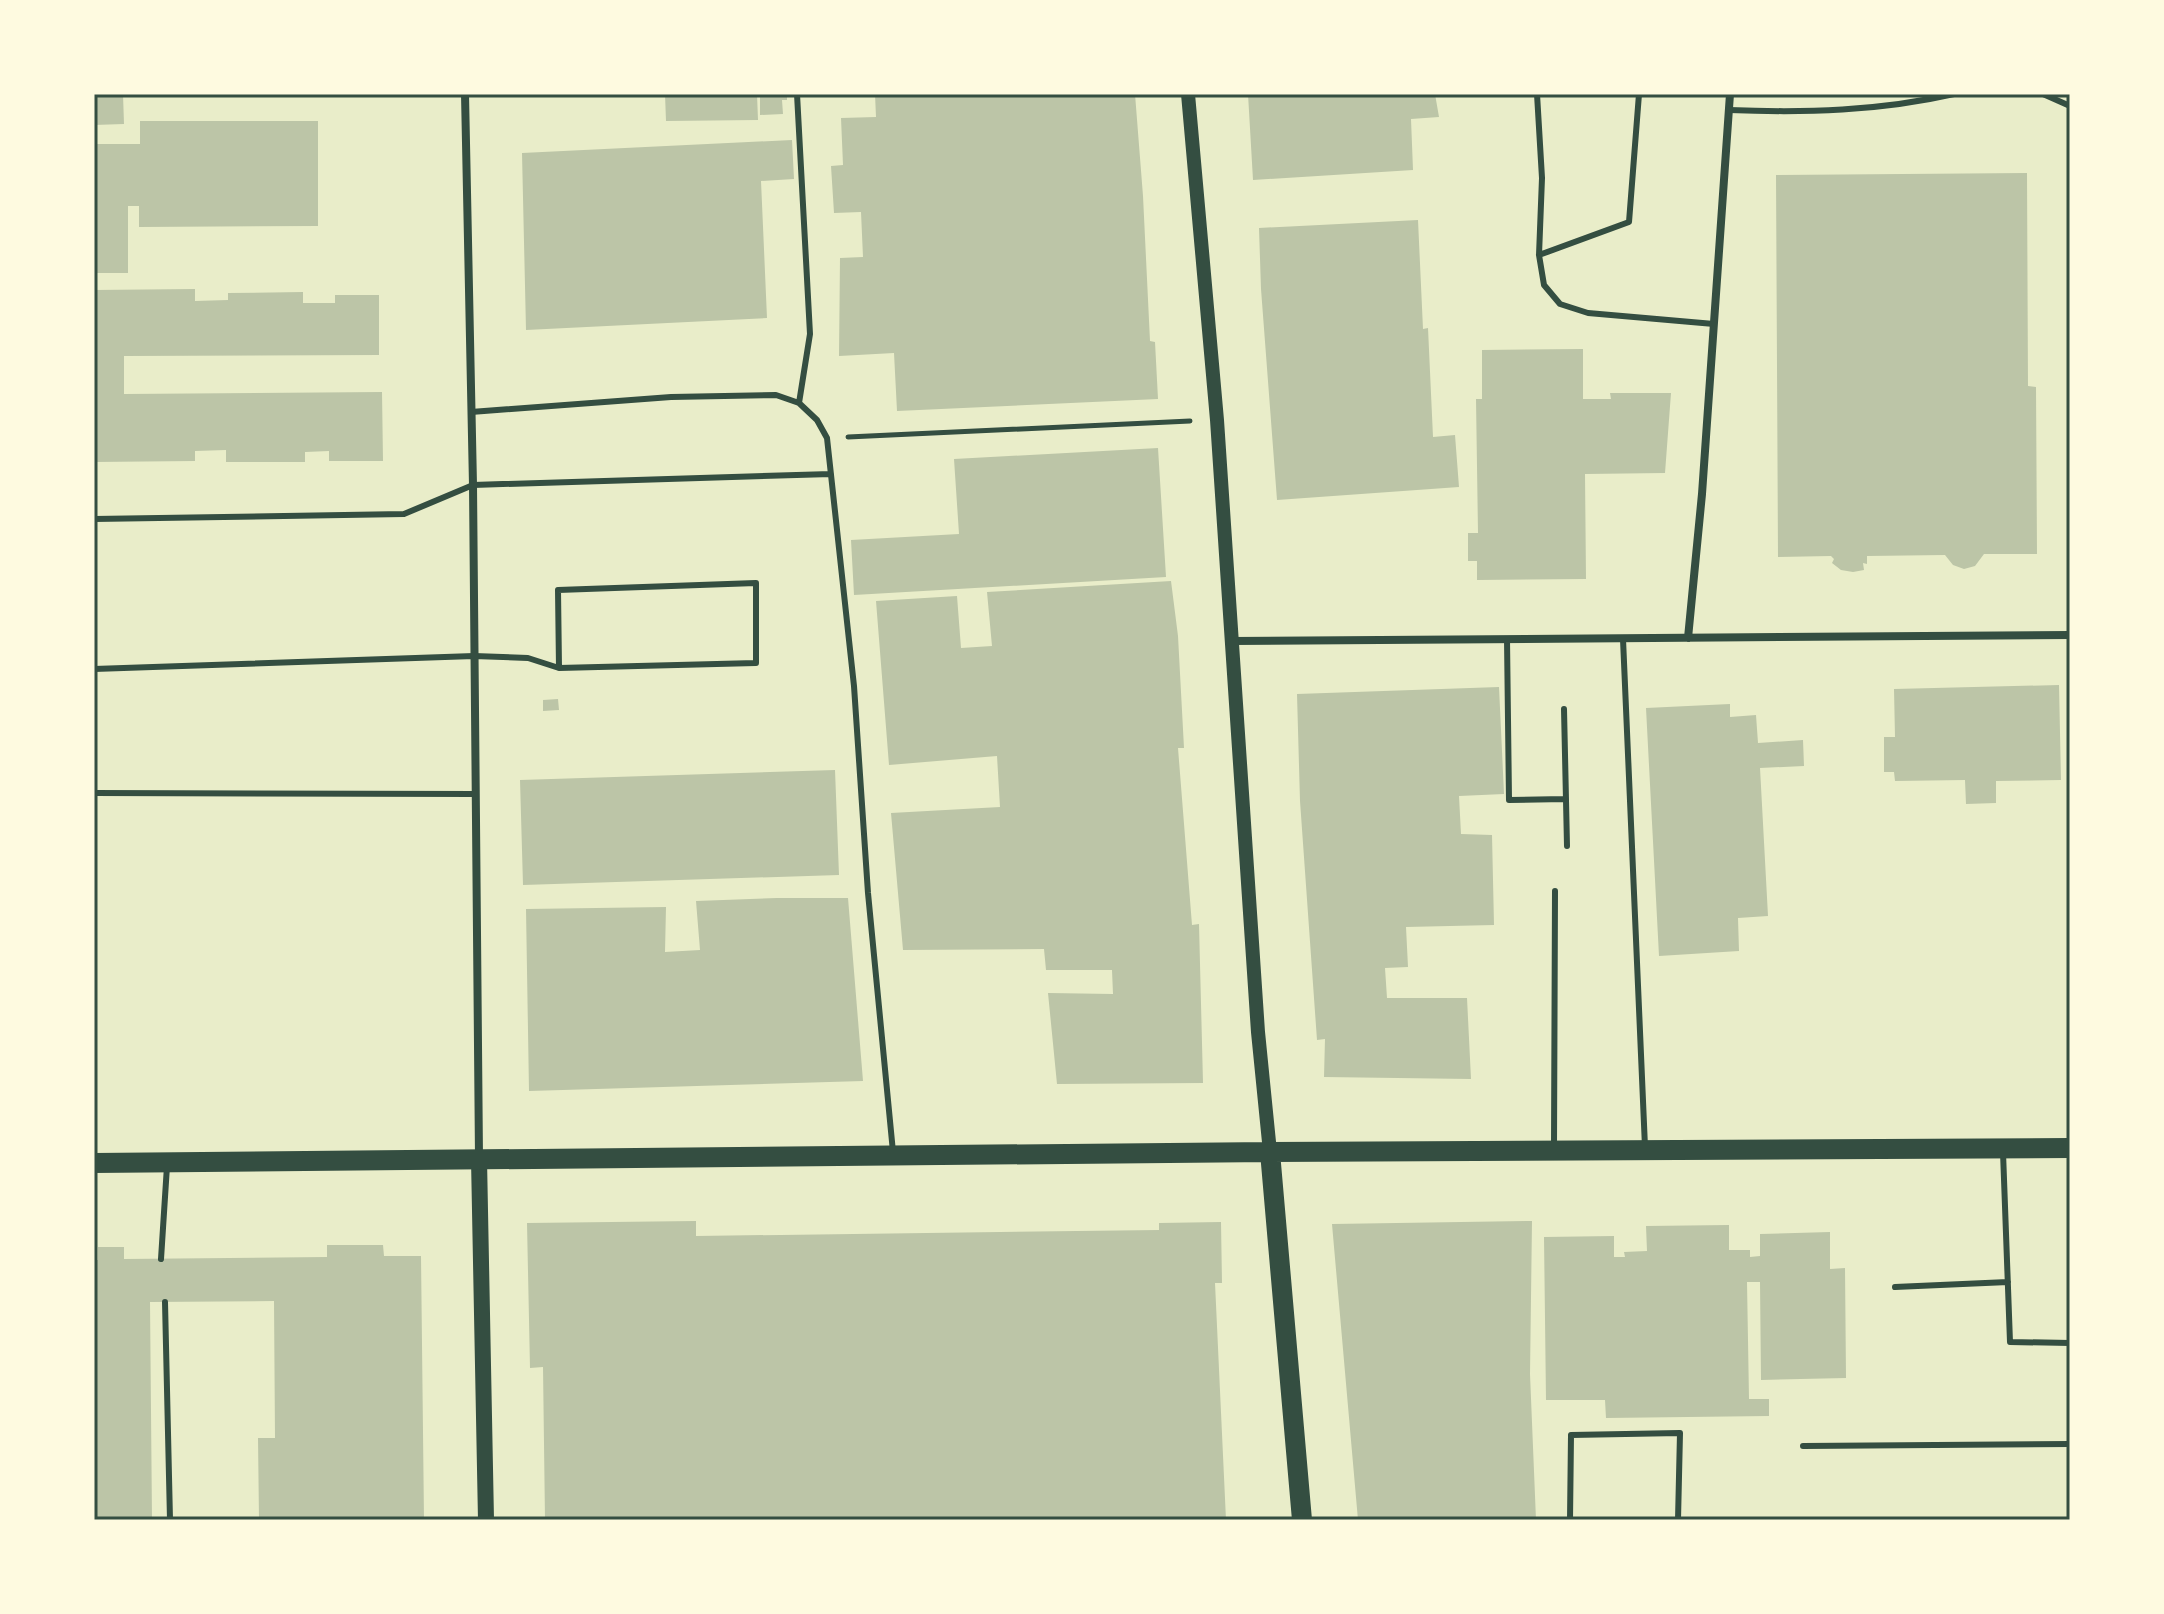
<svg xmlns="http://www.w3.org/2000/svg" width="2164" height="1614" font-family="'Source Sans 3',sans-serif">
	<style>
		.building { fill: #bcc5a7 }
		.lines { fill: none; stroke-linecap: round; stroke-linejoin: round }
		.path { stroke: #344e41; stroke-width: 5 }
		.service { stroke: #344e41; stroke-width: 6 }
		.minor { stroke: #344e41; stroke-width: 8 }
		.tertiary { stroke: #344e41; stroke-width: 14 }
		.secondary { stroke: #344e41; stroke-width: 16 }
		.primary { stroke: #344e41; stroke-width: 20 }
		.neatline { fill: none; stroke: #344e41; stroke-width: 3 }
	</style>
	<rect width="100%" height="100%" fill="#e9edc9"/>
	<path class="building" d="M 94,94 L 123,94 L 124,124 L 94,125 Z
		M 665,94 L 757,94 L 758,120 L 666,121 Z
		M 760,94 L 787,94 L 787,100 L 782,100 L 783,114 L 760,115 Z
		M 875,94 L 1135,94 L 1143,196 L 1150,341 L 1155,342 L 1158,399 L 897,411 L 894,353 L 839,356 L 840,258 L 863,257 L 861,212 L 834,213 L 831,166 L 843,165 L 841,118 L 876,117 Z
		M 1248,94 L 1435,94 L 1439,117 L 1411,119 L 1413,170 L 1253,180 Z
		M 140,121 L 318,121 L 318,226 L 139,227 L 139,206 L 128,206 L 128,273 L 94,273 L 95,144 L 140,144 Z
		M 792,140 L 794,179 L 761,181 L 767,318 L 526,330 L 522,153 Z
		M 2027,173 L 2028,386 L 2036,387 L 2037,554 L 1984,554 L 1975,566 L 1964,569 L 1953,565 L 1945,555 L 1867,556 L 1867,564 L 1863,563 L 1864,570 L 1853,572 L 1841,570 L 1832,563 L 1834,559 L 1831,556 L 1778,557 L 1776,175 Z
		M 1418,220 L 1423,329 L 1428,328 L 1433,437 L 1455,435 L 1459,487 L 1277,500 L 1261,289 L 1259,228 Z
		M 195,289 L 195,301 L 228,300 L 228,293 L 303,292 L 303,303 L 335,303 L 335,295 L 379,295 L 379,355 L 124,356 L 124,394 L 382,392 L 383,461 L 329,461 L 329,451 L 305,452 L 305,462 L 226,462 L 226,450 L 195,451 L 195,461 L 94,462 L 94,290 Z
		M 1583,349 L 1583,399 L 1611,399 L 1610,393 L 1671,393 L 1665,473 L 1585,474 L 1586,579 L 1477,580 L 1477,561 L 1468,561 L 1468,533 L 1478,533 L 1476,399 L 1482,399 L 1482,350 Z
		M 1158,448 L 1166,577 L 854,595 L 851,540 L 959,534 L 954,459 Z
		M 1171,581 L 1178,636 L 1184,748 L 1178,748 L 1192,925 L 1199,924 L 1203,1083 L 1057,1084 L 1048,993 L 1113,994 L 1112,970 L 1046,970 L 1044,949 L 903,950 L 891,813 L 1000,807 L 997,756 L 889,765 L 876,601 L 957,596 L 961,648 L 992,646 L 987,592 Z
		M 2059,685 L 2061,780 L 1996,781 L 1996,803 L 1966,804 L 1965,780 L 1895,781 L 1894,772 L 1884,772 L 1884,737 L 1895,737 L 1894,689 Z
		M 1499,687 L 1504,794 L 1459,796 L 1461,834 L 1492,835 L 1494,925 L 1406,927 L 1408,967 L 1385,968 L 1387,998 L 1467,998 L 1471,1079 L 1324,1077 L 1325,1039 L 1317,1040 L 1300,801 L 1297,694 Z
		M 558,699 L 559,710 L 543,711 L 543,700 Z
		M 1730,704 L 1730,717 L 1756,715 L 1758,743 L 1803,740 L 1804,766 L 1760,768 L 1768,916 L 1738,918 L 1739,951 L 1659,956 L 1646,708 Z
		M 835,770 L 839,875 L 523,885 L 520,780 Z
		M 777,898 L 848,898 L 863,1081 L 529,1091 L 526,909 L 666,907 L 665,952 L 700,950 L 696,901 Z
		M 696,1221 L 696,1236 L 1159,1230 L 1159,1223 L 1221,1222 L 1222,1283 L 1215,1283 L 1226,1520 L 545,1520 L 543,1367 L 530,1368 L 527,1223 Z
		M 1532,1221 L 1530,1374 L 1536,1520 L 1358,1520 L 1332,1224 Z
		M 1729,1225 L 1729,1250 L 1750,1250 L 1750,1257 L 1760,1256 L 1760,1234 L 1830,1232 L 1830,1269 L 1845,1268 L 1846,1378 L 1761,1380 L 1760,1282 L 1747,1282 L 1749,1399 L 1769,1399 L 1769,1416 L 1606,1418 L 1605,1400 L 1546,1400 L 1544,1237 L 1614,1236 L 1614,1257 L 1625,1257 L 1624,1252 L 1647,1251 L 1646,1226 Z
		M 327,1245 L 383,1245 L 384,1256 L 421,1256 L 424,1520 L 259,1520 L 258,1438 L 275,1438 L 274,1301 L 150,1302 L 152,1520 L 94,1520 L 94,1260 L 98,1260 L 98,1247 L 124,1247 L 124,1259 L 327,1257 Z"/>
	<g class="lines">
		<path class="path" d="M 848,437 L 1190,421"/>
		<path class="service" d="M 797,94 L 810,334 L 799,403
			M 1537,94 L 1542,178 L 1539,255 L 1544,285 L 1560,304 L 1588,313 L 1714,324
			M 2043,94 L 2070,106
			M 1729,110 C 1805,113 1880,111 1954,94
			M 1539,255 L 1629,222 L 1639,94
			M 471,412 L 671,397 L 776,395 L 799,403 L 817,420 L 827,438 L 854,686 L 868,893 L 893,1152
			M 94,519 L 404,514 L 473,485 L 831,474
			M 1507,639 L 1509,800 L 1565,799
			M 1623,639 L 1645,1147
			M 94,669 L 474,656 L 528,658 L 559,668 L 756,663 L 756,583 L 558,590 L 559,668
			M 1564,709 L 1567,846
			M 94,793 L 475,794
			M 1554,1146 L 1555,891
			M 2003,1152 L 2010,1342 L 2070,1343
			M 161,1259 L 167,1166
			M 1895,1287 L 2008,1282
			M 165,1302 L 170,1520
			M 1803,1446 L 2070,1444
			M 1570,1520 L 1571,1435 L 1680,1433 L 1678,1520"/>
		<path class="minor" d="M 465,94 L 473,485 L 479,1157
			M 1688,638 L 1702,494 L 1730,94
			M 1232,641 L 2070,635"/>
		<path class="tertiary" d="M 1188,94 L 1217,420 L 1258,1032 L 1270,1152"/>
		<path class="secondary" d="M 479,1159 L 486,1520"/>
		<path class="primary" d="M 1270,1152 L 1302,1520
			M 94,1163 L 1270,1152 L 2070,1148"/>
	</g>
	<rect width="2164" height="1614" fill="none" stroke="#fefae0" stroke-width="192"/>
	<rect x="96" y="96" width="1972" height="1422" class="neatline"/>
</svg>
